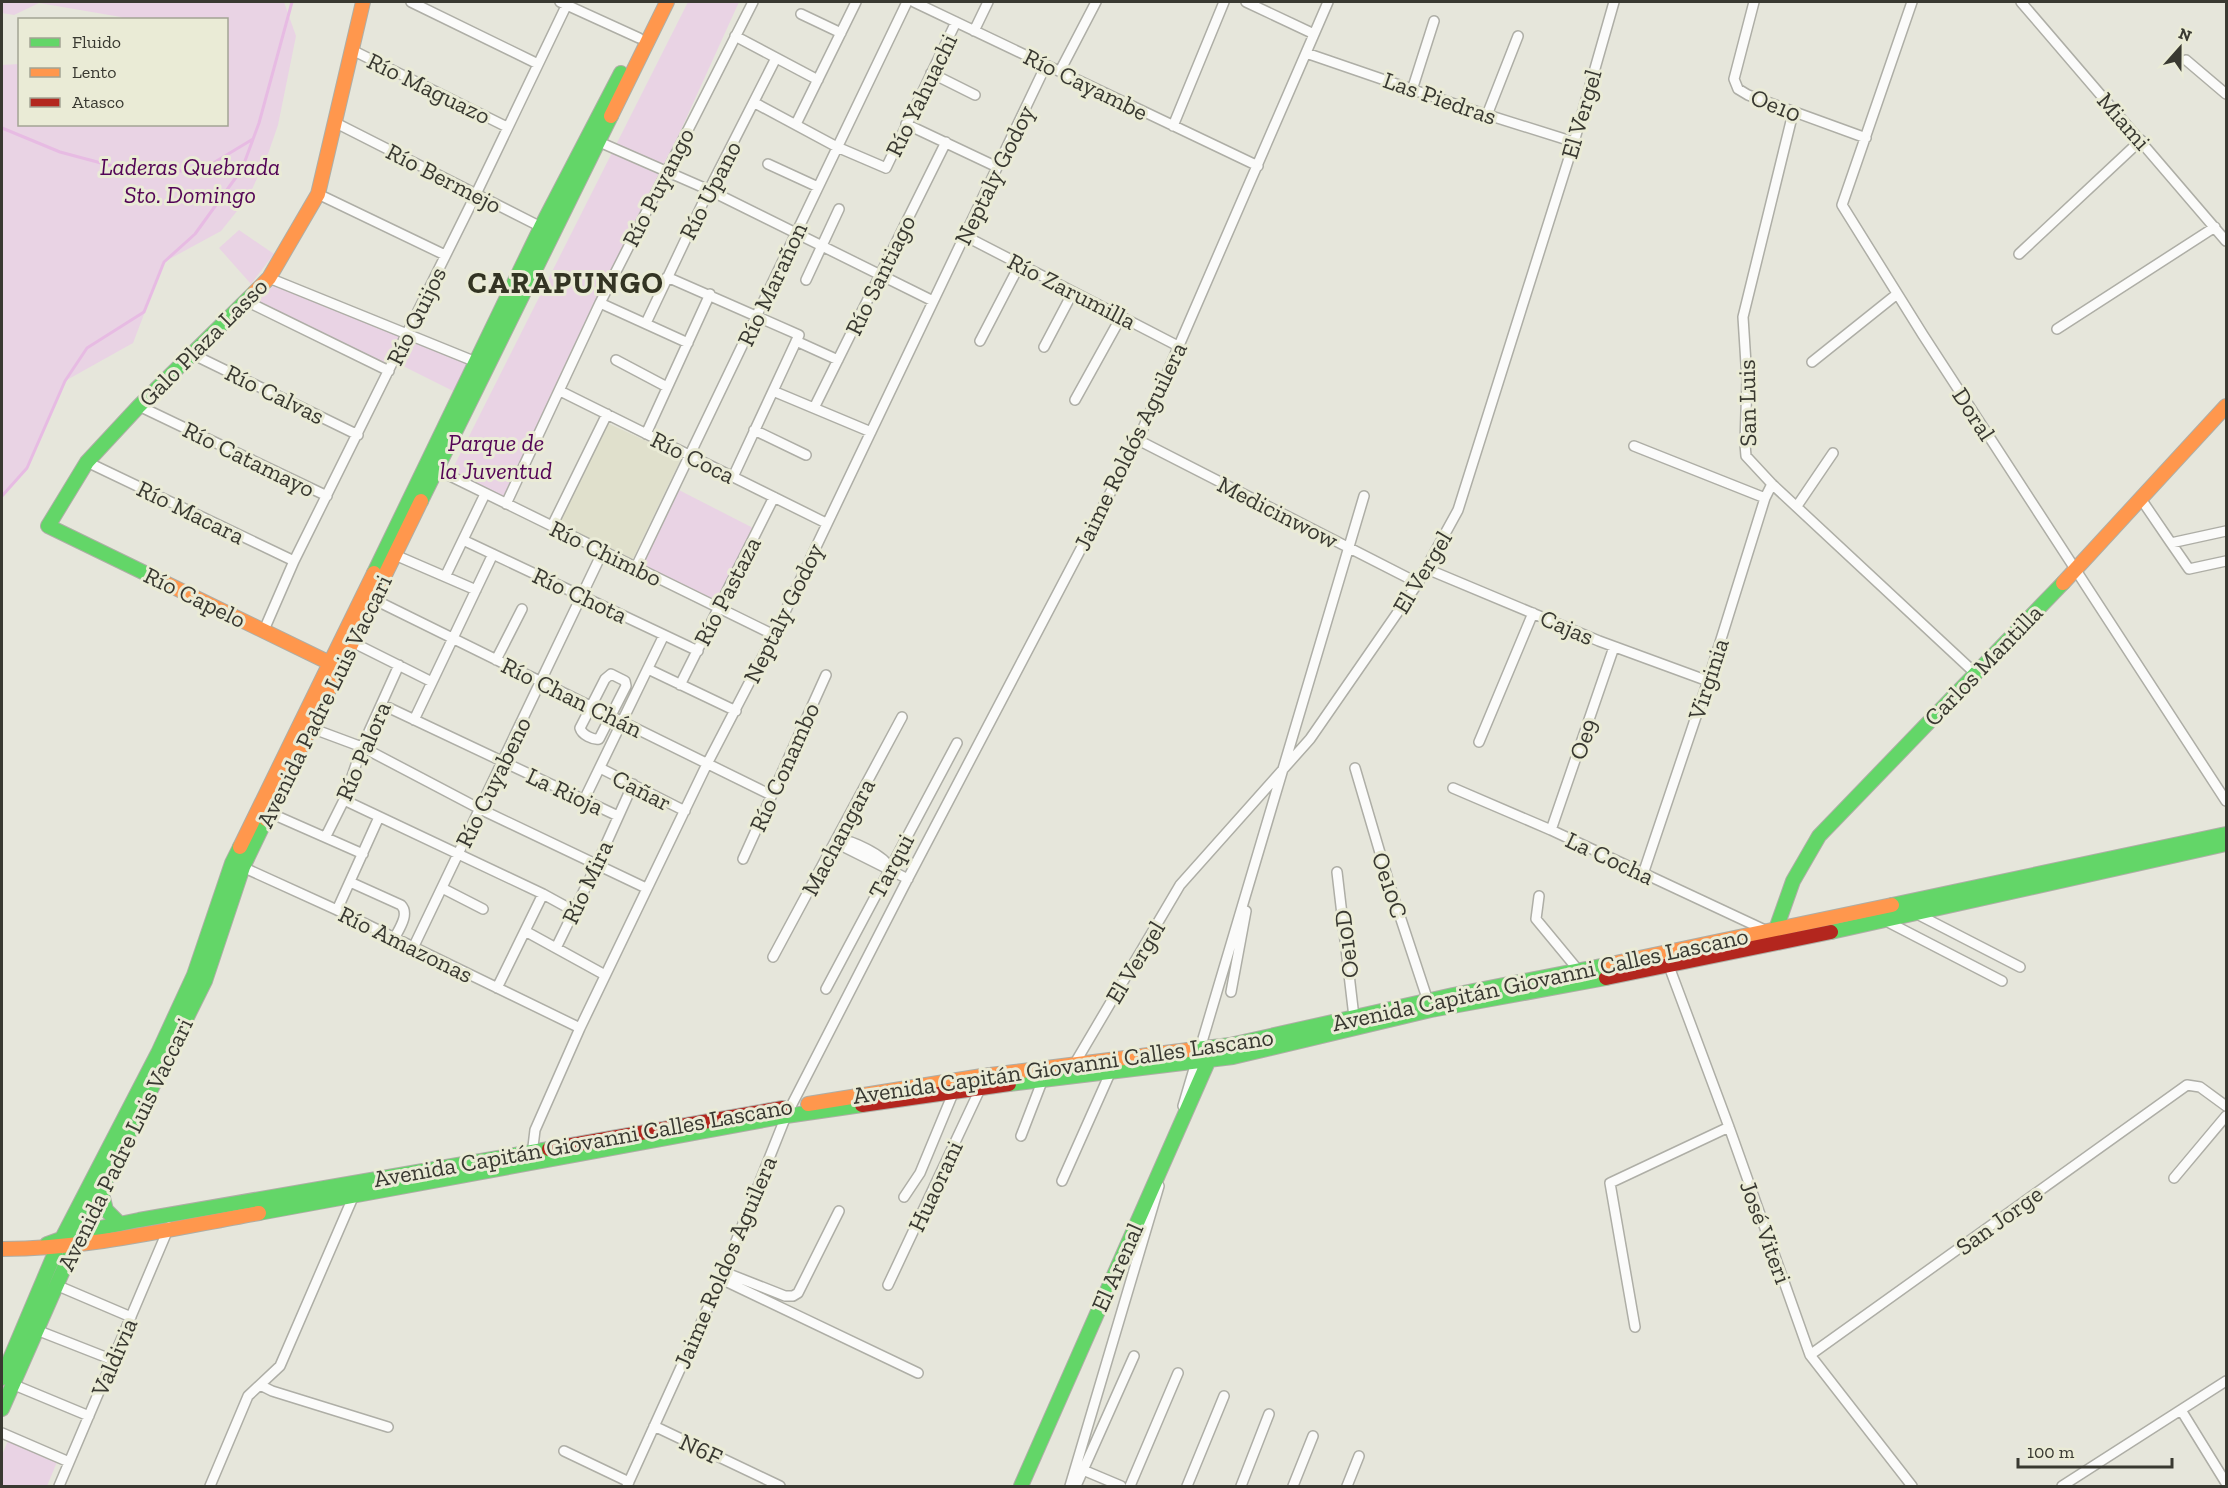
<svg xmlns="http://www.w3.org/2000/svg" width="2228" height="1488" font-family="'Zilla Slab',serif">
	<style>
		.built { fill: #e0e0cc }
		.green { fill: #e9d3e4 }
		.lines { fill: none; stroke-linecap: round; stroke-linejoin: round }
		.stream { stroke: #e7bbe3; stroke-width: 3 }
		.street-casing { stroke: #aeaea6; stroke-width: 12 }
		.fast-casing { stroke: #aeaea6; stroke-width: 16 }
		.slow-casing { stroke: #aeaea6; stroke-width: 16 }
		.jam-casing { stroke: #aeaea6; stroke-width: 16 }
		.street { stroke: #fbfbfa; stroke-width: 9 }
		.fast { stroke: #63d668; stroke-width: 14 }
		.slow { stroke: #ff974d; stroke-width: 14 }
		.jam { stroke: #b3261e; stroke-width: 14 }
		.labels { text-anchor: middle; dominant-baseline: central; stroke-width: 6; stroke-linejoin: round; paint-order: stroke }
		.street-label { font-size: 24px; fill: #393931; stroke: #eaebd6 }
		.park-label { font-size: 24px; font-style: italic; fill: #540556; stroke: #eaebd6 }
		.district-label { font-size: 30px; font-weight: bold; letter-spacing: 1.5px; fill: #333423; stroke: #eaebd6 }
	</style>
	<rect width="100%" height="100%" fill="#e6e6db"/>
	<path class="built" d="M 605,422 L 675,454 L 680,461 L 631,563 L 554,525 Z"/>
	<path class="green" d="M 2,2 L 284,2 L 296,36 L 278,125 L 268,154 L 249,196 L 221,231 L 164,262 L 133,343 L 65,381 L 27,468 L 2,496 L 2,65 L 19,64 L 20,124 L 226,124 L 226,20 L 122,19 L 121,17 L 39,3 L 14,15 L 2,13 Z
		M 688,2 L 739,2 L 512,502 L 451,472 Z
		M 239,230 L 274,254 L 251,284 L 219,248 Z
		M 274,285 L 401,335 L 385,365 L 256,303 Z
		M 410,339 L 470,364 L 457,393 L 399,364 Z
		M 675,488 L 757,530 L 720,605 L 641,568 Z
		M 8,1441 L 57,1462 L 47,1486 L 2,1486 L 2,1455 Z"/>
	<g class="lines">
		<path class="stream" d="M 2,128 L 60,152 L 131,171 L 200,171 L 253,139
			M 2,496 L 27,468 L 65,381 L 87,348 L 144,312 L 164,262 L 195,234 L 242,169 L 259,123 L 292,2"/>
		<defs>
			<path id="street" d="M 411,2 L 538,64
				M 560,2 L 639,38
				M 914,2 L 1258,166
				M 1246,2 L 1314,34
				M 1754,2 L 1734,79 L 1738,89 L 1748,95 L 1866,138
				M 1912,2 L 1842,205 L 1923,335 L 2226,801
				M 2021,2 L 2226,241
				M 801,14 L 841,33
				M 974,31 L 988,2
				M 735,36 L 818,80
				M 352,50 L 507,127
				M 1306,53 L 1472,110 L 1574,142
				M 2186,60 L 2226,94
				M 1060,71 L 1096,2
				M 931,73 L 975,95
				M 1412,90 L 1434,21
				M 755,103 L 837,147 L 886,168 L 956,22
				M 1793,113 L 1743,317 L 1747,380 L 1745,444 L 1746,456 L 1772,484 L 1975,673
				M 1487,115 L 1518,36
				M 336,123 L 545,229
				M 796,124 L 856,2
				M 906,124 L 997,167
				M 1173,126 L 1224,2
				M 597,141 L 709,190 L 933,301
				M 768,164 L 818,187
				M 318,194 L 445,255
				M 965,236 L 1178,346
				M 2019,254 L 2141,140
				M 667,277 L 799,335 L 733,477
				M 269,278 L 481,364
				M 806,280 L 839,209
				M 246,301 L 389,371
				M 600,303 L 688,343
				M 646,323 L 709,190 L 776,58
				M 2057,329 L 2215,227
				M 796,341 L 838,360
				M 980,341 L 1020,264
				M 1044,347 L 1073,292
				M 192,354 L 358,435
				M 616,360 L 667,387
				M 1812,362 L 1897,294
				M 560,391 L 826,523
				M 773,391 L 871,432
				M 1075,400 L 1121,317
				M 139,406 L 327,496
				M 814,408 L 946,142
				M 754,430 L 806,455
				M 646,434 L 710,294
				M 1138,440 L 1418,583
				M 1634,446 L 1765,498
				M 87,462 L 294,561
				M 438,470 L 774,635
				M 2141,499 L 2171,543 L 2226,531
				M 506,504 L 600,303 L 753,2
				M 1797,506 L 1833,453
				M 552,526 L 607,414
				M 463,540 L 698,651
				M 2171,543 L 2189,569 L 2226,561
				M 395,555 L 476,590
				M 636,567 L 907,2
				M 1427,569 L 1599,641 L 1708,681
				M 446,575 L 485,494
				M 373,599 L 771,795
				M 264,630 L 294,561 L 476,194 L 568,2
				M 348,640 L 432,682
				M 496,660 L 522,609
				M 648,669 L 736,711
				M 611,674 L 625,681 L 626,686 L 599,739 C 593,740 582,735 580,728 L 605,679 Z
				M 680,685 L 774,497
				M 383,705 L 618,816
				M 414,720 L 493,554
				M 311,728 L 362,747 L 480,809 L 646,888
				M 1479,742 L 1533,613
				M 600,768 L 685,811
				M 1355,768 L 1388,880 L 1428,1001
				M 1453,788 L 1551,830 L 1767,931
				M 344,800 L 543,894 L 574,911
				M 584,800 L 664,635
				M 270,813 L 363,854
				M 1551,830 L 1614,647
				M 326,836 L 344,800 L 362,747 L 399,665
				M 837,839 L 844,847 L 908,879
				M 837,839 C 852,840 884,855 890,868
				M 743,859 L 826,675
				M 238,865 L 337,910 L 580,1028
				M 1337,872 L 1354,1017
				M 1643,874 L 1708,681 L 1765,498 L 1772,484
				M 350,882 L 401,905 C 410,914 399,929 394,939
				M 442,888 L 483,909
				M 1539,896 L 1536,919 L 1579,971
				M 337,910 L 379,817
				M 1917,914 L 2020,967
				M 1886,921 L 2002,981
				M 525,931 L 605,975
				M 413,948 L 603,551
				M 556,948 L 597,864 L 633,784
				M 773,957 L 902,717
				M 1667,961 L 1729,1127 L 1810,1355 L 1912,1486
				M 497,988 L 543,894
				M 826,989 L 957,743
				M 1231,992 L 1246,911
				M 1075,1063 L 1180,885 L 1310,739 L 1418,583 L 1458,510 L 1574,142 L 1614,2
				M 1183,1106 L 1364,496
				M 1021,1136 L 1043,1079
				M 532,1155 L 535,1130 L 580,1028 L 707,764 L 774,635 L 1046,65
				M 2174,1178 L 2226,1116
				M 1062,1181 L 1111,1071
				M 904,1197 L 920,1173 L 954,1091
				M 724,1272 L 785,1296 L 793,1296 L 798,1293 L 839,1211
				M 721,1279 L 918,1373
				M 56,1285 L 131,1317
				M 888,1285 L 981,1087
				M 1635,1327 L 1610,1183 L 1729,1127
				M 34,1329 L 113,1360
				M 1810,1355 L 2187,1085 L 2200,1087 L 2226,1106
				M 12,1384 L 89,1416
				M 260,1385 L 272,1391 L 388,1427
				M 2181,1410 L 2226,1483
				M 654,1426 L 780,1486
				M 2,1433 L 69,1462
				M 564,1451 L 629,1482
				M 1083,1470 L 1121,1486
				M 59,1486 L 169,1227
				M 210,1486 L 248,1396 L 280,1366 L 354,1195
				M 627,1486 L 721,1279 L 786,1116 L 904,886 L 1138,440 L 1328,2
				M 1070,1486 L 1159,1186
				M 1076,1486 L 1134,1356
				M 1130,1486 L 1178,1373
				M 1187,1486 L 1224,1396
				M 1241,1486 L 1269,1414
				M 1293,1486 L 1313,1436
				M 1347,1486 L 1359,1456
				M 2062,1486 L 2226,1381"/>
			<path id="fast" d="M 421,501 L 611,116
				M 374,573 L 541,227 L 621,73
				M 153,577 L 48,526 L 87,462 L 139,406 L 254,293
				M 1892,905 L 2226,834
				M 1831,932 L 2226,844
				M 1777,935 L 1776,929 L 1793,881 L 1819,836 L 2063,583
				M 1188,1050 L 1230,1045 L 1453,995 L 1606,965
				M 1009,1084 L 1233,1057 L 1431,1010 L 1606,978
				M 101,1190 L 106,1210 L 120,1224
				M 259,1213 L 786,1116 L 862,1105
				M 47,1244 L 80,1232 L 139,1220 L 549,1149
				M 2,1378 L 57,1248 L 158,1053 L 194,975 L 232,863 L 240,847
				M 2,1409 L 80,1232 L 205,981 L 243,867 L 266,819
				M 1021,1486 L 1211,1055"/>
			<path id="slow" d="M 611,116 L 667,2
				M 254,293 L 269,278 L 318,194 L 363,2
				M 153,577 L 336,666
				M 2063,583 L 2226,406
				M 266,819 L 421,501
				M 240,847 L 374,573
				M 1606,965 L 1892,905
				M 808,1104 L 982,1076 L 1188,1050
				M 2,1249 C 89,1249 174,1228 259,1213"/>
			<path id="jam" d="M 1606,978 L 1831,932
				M 862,1105 L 1009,1084
				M 549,1149 L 783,1108"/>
		</defs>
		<use href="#street" class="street-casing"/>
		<use href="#fast" class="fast-casing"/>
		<use href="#slow" class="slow-casing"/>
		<use href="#jam" class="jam-casing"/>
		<use href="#street" class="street"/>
		<use href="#fast" class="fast"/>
		<use href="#slow" class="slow"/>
		<use href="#jam" class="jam"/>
	</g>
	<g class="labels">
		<g class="street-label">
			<text transform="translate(1086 84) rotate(26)">Río Cayambe</text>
			<text transform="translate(429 88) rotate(26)">Río Maguazo</text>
			<text transform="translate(921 95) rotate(-64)">Río Yahuachi</text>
			<text transform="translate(1440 98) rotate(19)">Las Piedras</text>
			<text transform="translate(1776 105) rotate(22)">Oe10</text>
			<text transform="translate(1581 114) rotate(-74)">El Vergel</text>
			<text transform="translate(2124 121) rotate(49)">Miami</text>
			<text transform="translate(994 175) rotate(-64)">Neptaly Godoy</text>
			<text transform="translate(444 178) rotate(27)">Río Bermejo</text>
			<text transform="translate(658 187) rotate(-63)">Río Puyango</text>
			<text transform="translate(710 190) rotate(-63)">Río Upano</text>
			<text transform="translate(880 275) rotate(-64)">Río Santiago</text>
			<text transform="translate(772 284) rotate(-65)">Río Marañon</text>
			<text transform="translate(1072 291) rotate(27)">Río Zarumilla</text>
			<text transform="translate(416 316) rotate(-64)">Río Quijos</text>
			<text transform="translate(203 342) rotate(-45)">Galo Plaza Lasso</text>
			<text transform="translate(275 394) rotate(26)">Río Calvas</text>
			<text transform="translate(1747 403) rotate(-91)">San Luis</text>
			<text transform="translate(1974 414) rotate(57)">Doral</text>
			<text transform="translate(1130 446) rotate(-64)">Jaime Roldós Aguilera</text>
			<text transform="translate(693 457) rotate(26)">Río Coca</text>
			<text transform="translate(249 459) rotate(26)">Río Catamayo</text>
			<text transform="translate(191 512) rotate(26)">Río Macara</text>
			<text transform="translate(1278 512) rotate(27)">Medicinwow</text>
			<text transform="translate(606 553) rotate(26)">Río Chimbo</text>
			<text transform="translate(1422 572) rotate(-59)">El Vergel</text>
			<text transform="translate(727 591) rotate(-63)">Río Pastaza</text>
			<text transform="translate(580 595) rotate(25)">Río Chota</text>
			<text transform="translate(195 597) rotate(26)">Río Capelo</text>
			<text transform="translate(783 613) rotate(-64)">Neptaly Godoy</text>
			<text transform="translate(1567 627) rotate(23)">Cajas</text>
			<text transform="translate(1983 665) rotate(-46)">Carlos Mantilla</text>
			<text transform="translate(1708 679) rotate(-72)">Virginia</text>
			<text transform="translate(572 697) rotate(26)">Río Chan Chán</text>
			<text transform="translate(324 701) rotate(-64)">Avenida Padre Luis Vaccari</text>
			<text transform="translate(1583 739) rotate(-71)">Oe9</text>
			<text transform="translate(363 751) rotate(-67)">Río Palora</text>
			<text transform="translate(784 767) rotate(-66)">Río Conambo</text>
			<text transform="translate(493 782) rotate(-64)">Río Cuyabeno</text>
			<text transform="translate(642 790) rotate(27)">Cañar</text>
			<text transform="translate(565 791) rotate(25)">La Rioja</text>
			<text transform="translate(838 837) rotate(-62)">Machangara</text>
			<text transform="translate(1610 858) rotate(25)">La Cocha</text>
			<text transform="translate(891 866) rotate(-62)">Tarqui</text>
			<text transform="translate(587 882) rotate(-65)">Río Mira</text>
			<text transform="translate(1390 885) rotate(72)">Oe10C</text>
			<text transform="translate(406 944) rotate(26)">Río Amazonas</text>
			<text transform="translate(1346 944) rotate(-97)">Oe10D</text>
			<text transform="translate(1135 962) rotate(-59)">El Vergel</text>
			<text transform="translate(1540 979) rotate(-12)">Avenida Capitán Giovanni Calles Lascano</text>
			<text transform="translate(1063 1066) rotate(-8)">Avenida Capitán Giovanni Calles Lascano</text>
			<text transform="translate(583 1142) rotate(-10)">Avenida Capitán Giovanni Calles Lascano</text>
			<text transform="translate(125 1144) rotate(-64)">Avenida Padre Luis Vaccari</text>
			<text transform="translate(935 1186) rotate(-65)">Huaorani</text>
			<text transform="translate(1999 1220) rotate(-36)">San Jorge</text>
			<text transform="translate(1766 1232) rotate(70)">José Viteri</text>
			<text transform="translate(725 1262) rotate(-67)">Jaime Roldos Aguilera</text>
			<text transform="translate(1117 1267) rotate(-66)">El Arenal</text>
			<text transform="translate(114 1357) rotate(-67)">Valdivia</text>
			<text transform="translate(701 1449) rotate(25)">N6F</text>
		</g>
		<g class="park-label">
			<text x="190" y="166">Laderas Quebrada<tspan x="190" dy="28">Sto. Domingo</tspan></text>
			<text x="496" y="442">Parque de<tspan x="496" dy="28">la Juventud</tspan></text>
		</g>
		<g class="district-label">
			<text x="566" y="283">CARAPUNGO</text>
		</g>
	</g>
	<rect width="2228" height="1488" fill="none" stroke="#393931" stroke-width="6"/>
	<rect x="18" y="18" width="210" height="108" fill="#eaebd6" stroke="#a3a494" stroke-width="1.5"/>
	<rect x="30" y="38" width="30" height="9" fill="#63d668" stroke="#a3a494" stroke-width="1.5"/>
	<text x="72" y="48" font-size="18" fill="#393931">Fluido</text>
	<rect x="30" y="68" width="30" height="9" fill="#ff974d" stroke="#a3a494" stroke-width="1.5"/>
	<text x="72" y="78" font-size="18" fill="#393931">Lento</text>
	<rect x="30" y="98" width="30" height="9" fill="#b3261e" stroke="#a3a494" stroke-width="1.5"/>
	<text x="72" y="108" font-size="18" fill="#393931">Atasco</text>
	<g transform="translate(2180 48) rotate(21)" stroke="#eaebd6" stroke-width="4.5" paint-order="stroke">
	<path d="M0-4.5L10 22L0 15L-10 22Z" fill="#393931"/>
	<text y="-9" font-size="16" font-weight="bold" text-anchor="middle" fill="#393931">N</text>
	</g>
	<path d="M2018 1458v9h154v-9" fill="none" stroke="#393931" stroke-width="3"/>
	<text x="2027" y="1458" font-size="18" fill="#393931" stroke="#eaebd6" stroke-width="4.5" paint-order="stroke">100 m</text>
</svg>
